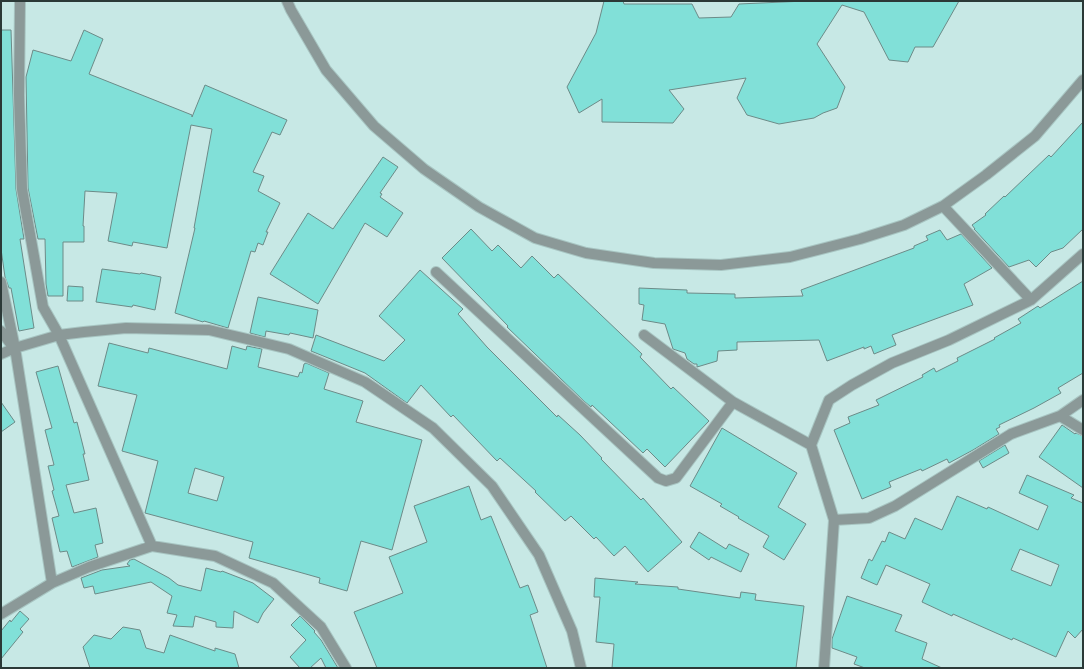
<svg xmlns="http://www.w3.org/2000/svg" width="1084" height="669" font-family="Ubuntu,sans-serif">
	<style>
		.building { fill: #81e0d8; stroke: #6c8b88; fill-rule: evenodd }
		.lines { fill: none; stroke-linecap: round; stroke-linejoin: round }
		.minor-casing { stroke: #a8c5c2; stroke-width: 12 }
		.minor { stroke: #8b9998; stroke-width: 10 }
	</style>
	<rect width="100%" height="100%" fill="#c7e8e5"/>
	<path class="building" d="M 604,1 L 623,1 L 624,4 L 692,4 L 699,18 L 731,17 L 739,4 L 805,1 L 959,1 L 933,47 L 915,47 L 908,62 L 889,60 L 864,12 L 842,5 L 817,44 L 845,87 L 837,108 L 823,113 L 814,118 L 779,124 L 747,115 L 737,98 L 746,78 L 669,90 L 684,109 L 673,123 L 602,122 L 602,99 L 579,113 L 567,87 L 596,33 Z
		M 1,30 L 11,30 L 16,189 L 24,239 L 20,239 L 34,328 L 19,331 L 11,288 L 9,288 L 5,277 L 1,249 Z
		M 84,30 L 103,39 L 89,74 L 192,115 L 192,117 L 205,85 L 287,120 L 280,135 L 272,132 L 253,172 L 264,176 L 258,191 L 280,203 L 266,232 L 268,232 L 263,245 L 258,243 L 255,252 L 251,251 L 228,328 L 204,321 L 203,322 L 175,313 L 195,228 L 194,228 L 212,129 L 191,125 L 167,248 L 133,242 L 132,246 L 108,241 L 117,193 L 85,191 L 83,226 L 84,226 L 84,242 L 63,242 L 63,296 L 48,296 L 46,284 L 45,239 L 38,239 L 28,188 L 26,77 L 33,50 L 71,61 Z
		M 1083,122 L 1083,229 L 1063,248 L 1051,252 L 1036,267 L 1029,260 L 1009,267 L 974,229 L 975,229 L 972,225 L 986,215 L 985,214 L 1004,196 L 1005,197 L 1049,155 L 1051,157 Z
		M 383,157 L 398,167 L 380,193 L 382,194 L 380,197 L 403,213 L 387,237 L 365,223 L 318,304 L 270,274 L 308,213 L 333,229 Z
		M 471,229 L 492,251 L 498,245 L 521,268 L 532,256 L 554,278 L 558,274 L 642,354 L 640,357 L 671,389 L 673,387 L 709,421 L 665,467 L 647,449 L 643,453 L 592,405 L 591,407 L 585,402 L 507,327 L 508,326 L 442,258 Z
		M 940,230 L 947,240 L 961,234 L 992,268 L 964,284 L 973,305 L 892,335 L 896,345 L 874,354 L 871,346 L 864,349 L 864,347 L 827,361 L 819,340 L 737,342 L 737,350 L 718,351 L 717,361 L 697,367 L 697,364 L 694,364 L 687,359 L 685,353 L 673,349 L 665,324 L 642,320 L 644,305 L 639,304 L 639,288 L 687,290 L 687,293 L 735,294 L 735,298 L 803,296 L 801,290 L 914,248 L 914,246 L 928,240 L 926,236 Z
		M 102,269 L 140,274 L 141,273 L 161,277 L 155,310 L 133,305 L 132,307 L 96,302 Z
		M 420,270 L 463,309 L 458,314 L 487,347 L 557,417 L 558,415 L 580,435 L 602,458 L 601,459 L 641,500 L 643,498 L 682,542 L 648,572 L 625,546 L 614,556 L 596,537 L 594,539 L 571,516 L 565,521 L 535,492 L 536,491 L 500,458 L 497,461 L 453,415 L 451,417 L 421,385 L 407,403 L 365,373 L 311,351 L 316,335 L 384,361 L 405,340 L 379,316 Z
		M 1083,281 L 1083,373 L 1058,388 L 1061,393 L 1034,408 L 999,425 L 1000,427 L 996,429 L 999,434 L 973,450 L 949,463 L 947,459 L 922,471 L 921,469 L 889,482 L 891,487 L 862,499 L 834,430 L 850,423 L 848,417 L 879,405 L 876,400 L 923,377 L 922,375 L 934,368 L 936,372 L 958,361 L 957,358 L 995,339 L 994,338 L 1021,323 L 1018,319 L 1038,306 L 1040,308 Z
		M 68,286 L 83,287 L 83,301 L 67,301 Z
		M 258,297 L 318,310 L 313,338 L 290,333 L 289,335 L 266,331 L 265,337 L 250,333 Z
		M 109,343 L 148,353 L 149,348 L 227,369 L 232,346 L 246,350 L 247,346 L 262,349 L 258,367 L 298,377 L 300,372 L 302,373 L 304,364 L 306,363 L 329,373 L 324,389 L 363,401 L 356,422 L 422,440 L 392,550 L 361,541 L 347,591 L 319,583 L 320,578 L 249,558 L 253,542 L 145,513 L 158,461 L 122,451 L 137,395 L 98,386 ZM 195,468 L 224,477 L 217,501 L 188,493 Z
		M 58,366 L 74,423 L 77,422 L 85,454 L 83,454 L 89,480 L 66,485 L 74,513 L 96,508 L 103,543 L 95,545 L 98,557 L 72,567 L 67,551 L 60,552 L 52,518 L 59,516 L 52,491 L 54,490 L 48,466 L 54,465 L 45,430 L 52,428 L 36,372 Z
		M 1,402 L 15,422 L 1,432 Z
		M 1062,425 L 1075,434 L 1076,433 L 1083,436 L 1083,488 L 1039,457 Z
		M 722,428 L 797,473 L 778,507 L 806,524 L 784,560 L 763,547 L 769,536 L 738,518 L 739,517 L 720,506 L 722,504 L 690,486 Z
		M 1005,445 L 1009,453 L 983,468 L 979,461 Z
		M 1027,475 L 1074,495 L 1071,498 L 1083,503 L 1083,629 L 1075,638 L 1068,631 L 1056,657 L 1013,638 L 1012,640 L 953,614 L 952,616 L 922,602 L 930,584 L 886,565 L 877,585 L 861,578 L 869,559 L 872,561 L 882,541 L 885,542 L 889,532 L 905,539 L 915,518 L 942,530 L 957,496 L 987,509 L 988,507 L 1038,530 L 1048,506 L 1019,493 ZM 1020,549 L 1059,565 L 1051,586 L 1011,570 Z
		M 469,486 L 481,520 L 491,516 L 520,588 L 528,585 L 538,612 L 530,615 L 547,668 L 377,668 L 354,612 L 403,593 L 389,557 L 427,542 L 414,506 Z
		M 699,532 L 726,549 L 729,544 L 749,554 L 741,572 L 711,557 L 709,560 L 690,547 Z
		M 134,559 L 169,578 L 178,585 L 201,591 L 206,568 L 221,572 L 222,571 L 253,583 L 274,599 L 263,613 L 258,623 L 234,611 L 233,628 L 216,627 L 216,622 L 195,616 L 193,627 L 173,626 L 177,615 L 167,613 L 172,596 L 151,582 L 95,594 L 93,586 L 84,588 L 81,578 L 102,570 L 130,566 L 127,564 L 130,560 Z
		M 595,578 L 638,582 L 635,584 L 678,587 L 678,589 L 740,598 L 741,592 L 756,594 L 755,600 L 804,606 L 796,668 L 612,668 L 614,644 L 596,642 L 600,597 L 594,597 Z
		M 847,596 L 902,615 L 895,631 L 927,643 L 922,659 L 942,668 L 865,668 L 854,664 L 857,657 L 832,648 L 832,639 Z
		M 20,611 L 29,619 L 20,629 L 23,632 L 1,659 L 1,631 L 10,620 L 11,622 Z
		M 300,616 L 315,631 L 314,632 L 321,640 L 338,668 L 326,668 L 321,658 L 310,668 L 300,668 L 290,657 L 306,640 L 291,625 Z
		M 123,627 L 140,630 L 146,648 L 164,653 L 170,635 L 215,651 L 215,648 L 235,654 L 239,668 L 90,668 L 83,647 L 94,635 L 111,639 Z"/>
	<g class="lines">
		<defs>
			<path id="minor" d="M 20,1 L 19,95 L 22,189 L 43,307 L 59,335 L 152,546
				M 287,1 L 291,10 L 326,70 L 374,126 L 424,169 L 479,207 L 535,238 L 586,253 L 654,263 L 721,265 L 790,257 L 860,239 L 904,225 L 943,206 L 986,175 L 1035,136 L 1083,80
				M 943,206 L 1031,300
				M 436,272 L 658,478 L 666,481 L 676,478 L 733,402
				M 1,282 L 15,348 L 52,583
				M 1,331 L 13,347
				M 644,335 L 733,402 L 811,445
				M 1,354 L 15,348 L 59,335 L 84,332 L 126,328 L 209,330 L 289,349 L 365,382 L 433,428 L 492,486 L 539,555 L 572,631 L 581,668
				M 1060,416 L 1083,430
				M 834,520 L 869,518 L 895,506 L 1011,434 L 1060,416 L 1083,400
				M 1,614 L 52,583 L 89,567 L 152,546 L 215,556 L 273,583 L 321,627 L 346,668
				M 824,668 L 834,520 L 811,445 L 829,400 L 852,385 L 892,363 L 949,340 L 1031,300 L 1083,254"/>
		</defs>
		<use href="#minor" class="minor-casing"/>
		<use href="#minor" class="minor"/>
	</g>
	<rect width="1084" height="669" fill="none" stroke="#2b3937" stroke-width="4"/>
</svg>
